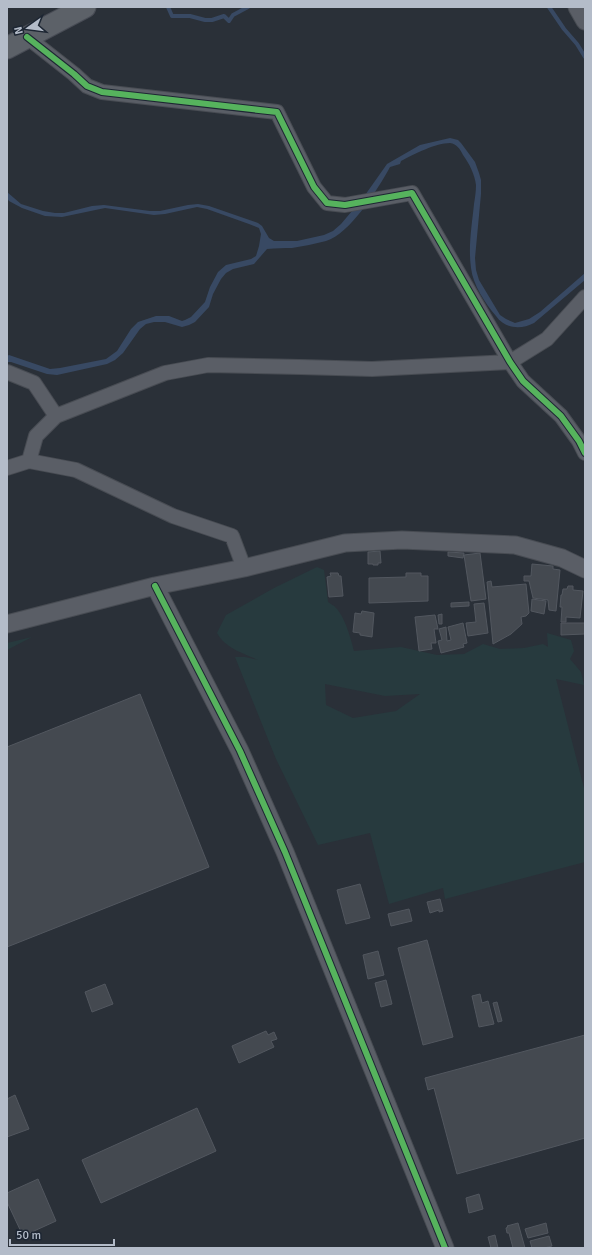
<svg xmlns="http://www.w3.org/2000/svg" width="592" height="1255" font-family="Signika,sans-serif">
	<style>
		.green { fill: #273a3e; fill-rule: evenodd }
		.water { fill: #384963 }
		.lines { fill: none; stroke-linecap: round; stroke-linejoin: round }
		.stream { stroke: #384963; stroke-width: 4 }
		.building { fill: #444950; stroke: #52575f }
		.minor-casing { stroke: #484c53; stroke-width: 16 }
		.tertiary-casing { stroke: #484c53; stroke-width: 19 }
		.primary-casing { stroke: #484c55; stroke-width: 23 }
		.minor { stroke: #5a5e66; stroke-width: 14 }
		.tertiary { stroke: #5a5e66; stroke-width: 17 }
		.primary { stroke: #5c6168; stroke-width: 21 }
		.cycleway-casing { stroke: #1d2633; stroke-width: 8 }
		.cycleway { stroke: #56b35d; stroke-width: 6 }
	</style>
	<rect width="100%" height="100%" fill="#2a3038"/>
	<path class="green" d="M 317,567 L 324,570 L 328,602 C 330,604 334,605 336,608 C 345,617 351,639 354,651 L 401,647 L 437,655 L 464,654 L 483,644 L 500,649 L 524,648 L 543,644 L 548,647 L 547,633 L 571,640 L 574,651 L 570,659 L 581,672 L 584,685 L 556,679 L 585,792 L 585,862 L 445,899 L 443,888 L 389,904 L 370,833 L 318,845 L 276,759 L 235,657 L 245,657 L 258,660 C 243,653 225,648 217,633 L 226,615 L 274,588 ZM 325,684 L 385,696 L 420,694 L 396,711 L 353,718 L 326,705 Z
		M 32,637 L 7,650 L 7,643 Z"/>
	<path class="water" d="M 450,138 L 458,140 L 461,143 L 475,162 L 479,173 L 481,180 L 481,194 L 475,258 L 476,270 L 479,280 L 500,315 L 506,319 L 515,323 L 529,319 L 540,312 L 585,273 L 585,280 L 534,323 C 521,330 505,329 496,316 C 485,303 473,285 471,268 C 468,247 472,224 474,204 C 475,198 476,191 476,185 C 475,175 469,163 463,155 C 460,149 457,144 450,143 C 436,143 414,154 401,161 L 400,164 L 390,167 C 378,189 350,234 326,241 C 315,244 303,246 292,248 C 284,248 276,248 267,249 L 254,264 L 233,269 L 226,273 L 221,279 L 213,294 L 209,307 L 195,322 L 189,325 L 182,327 L 165,322 L 154,322 L 146,324 L 140,329 L 123,353 L 115,360 L 107,364 L 57,375 L 47,374 L 11,362 L 7,362 L 7,356 L 9,355 L 50,369 L 60,368 L 106,359 L 117,351 L 131,329 L 138,322 L 156,316 L 169,316 L 182,321 L 185,320 L 191,317 L 205,302 L 210,287 L 218,272 L 226,265 L 251,259 L 256,256 L 259,246 L 261,234 L 259,228 L 249,224 L 207,209 L 197,207 L 165,214 L 154,215 L 105,208 L 62,217 L 45,216 L 22,208 L 9,201 L 7,198 L 7,192 L 21,204 L 43,211 L 55,213 L 64,213 L 92,206 L 104,205 L 150,211 L 160,211 L 188,205 L 198,204 L 209,206 L 258,223 L 262,226 L 269,238 L 274,241 L 297,241 L 324,235 L 333,231 L 341,224 L 363,198 L 387,164 L 420,145 Z"/>
	<g class="lines">
		<path class="stream" d="M 168,7 L 172,16 L 190,16 L 205,20 L 212,20 L 224,16 L 229,21 L 233,15 L 248,7
			M 549,7 L 564,29 L 577,44 L 585,57"/>
	</g>
	<path class="building" d="M 380,551 L 381,563 L 378,563 L 378,565 L 373,565 L 373,564 L 368,564 L 368,552 Z
		M 448,552 L 464,553 L 463,558 L 448,556 Z
		M 480,553 L 486,599 L 471,601 L 464,555 Z
		M 532,564 L 553,566 L 553,569 L 560,570 L 556,611 L 549,610 L 548,600 L 533,598 L 529,581 L 524,581 L 524,576 L 531,576 Z
		M 330,573 L 338,573 L 339,576 L 341,576 L 343,596 L 329,597 L 327,577 L 331,576 Z
		M 406,573 L 421,573 L 421,576 L 428,576 L 428,601 L 369,603 L 369,578 L 406,577 Z
		M 491,581 L 492,587 L 526,584 L 529,613 L 526,616 L 521,617 L 522,624 L 511,634 L 493,644 L 487,582 Z
		M 568,586 L 573,586 L 573,590 L 583,591 L 580,618 L 566,617 L 566,622 L 561,622 L 562,607 L 560,607 L 561,595 L 562,595 L 563,589 L 567,589 Z
		M 532,599 L 546,601 L 544,614 L 531,611 Z
		M 469,602 L 469,606 L 451,607 L 451,603 Z
		M 484,603 L 488,633 L 468,636 L 466,623 L 476,622 L 474,604 Z
		M 362,611 L 374,613 L 372,637 L 360,635 L 360,633 L 353,632 L 355,613 L 361,614 Z
		M 442,614 L 442,624 L 439,624 L 438,615 Z
		M 435,615 L 438,629 L 434,629 L 436,643 L 431,643 L 432,649 L 419,651 L 415,617 Z
		M 463,623 L 467,643 L 463,644 L 464,647 L 441,653 L 438,641 L 442,640 L 439,629 L 446,627 L 447,641 L 451,640 L 448,627 Z
		M 561,623 L 585,623 L 585,634 L 561,635 Z
		M 140,694 L 209,867 L 7,947 L 7,747 Z
		M 360,884 L 370,918 L 346,924 L 337,890 Z
		M 440,899 L 443,911 L 439,912 L 439,910 L 430,913 L 427,902 Z
		M 409,909 L 412,921 L 391,926 L 388,914 Z
		M 427,940 L 453,1037 L 423,1045 L 398,948 Z
		M 378,951 L 384,975 L 368,979 L 363,955 Z
		M 386,980 L 392,1004 L 381,1007 L 375,983 Z
		M 105,984 L 113,1004 L 92,1012 L 85,992 Z
		M 480,994 L 482,1003 L 488,1001 L 494,1024 L 479,1027 L 472,996 Z
		M 497,1002 L 502,1021 L 498,1022 L 493,1003 Z
		M 266,1031 L 268,1035 L 274,1032 L 277,1039 L 271,1041 L 274,1047 L 239,1063 L 232,1046 Z
		M 585,1035 L 585,1138 L 457,1174 L 434,1088 L 428,1090 L 425,1078 Z
		M 15,1095 L 29,1129 L 7,1137 L 7,1099 Z
		M 197,1108 L 216,1151 L 101,1203 L 82,1160 Z
		M 38,1179 L 56,1221 L 23,1236 L 7,1202 L 7,1193 Z
		M 479,1194 L 483,1209 L 469,1213 L 466,1198 Z
		M 518,1223 L 525,1248 L 513,1248 L 509,1233 L 507,1233 L 506,1228 L 508,1227 L 507,1226 Z
		M 546,1223 L 548,1233 L 528,1238 L 525,1229 Z
		M 495,1235 L 498,1248 L 491,1248 L 488,1237 Z
		M 549,1236 L 552,1246 L 544,1248 L 532,1248 L 530,1241 Z"/>
	<g class="lines">
		<defs>
			<path id="minor" d="M 27,37 L 74,74 L 87,86 L 102,92 L 277,112 L 314,187 L 327,203 L 345,205 L 412,193 L 510,362 L 523,381 L 561,416 L 579,441 L 585,453
				M 7,372 L 34,383 L 56,416
				M 29,461 L 36,436 L 56,416 L 165,373 L 208,365 L 300,367 L 372,369 L 510,362 L 547,339 L 585,297
				M 7,468 L 29,461 L 76,470 L 173,516 L 232,536 L 244,568"/>
			<path id="tertiary" d="M 577,7 L 585,21
				M 155,586 L 240,751 L 285,852 L 445,1248
				M 7,624 L 155,586 L 244,568 L 345,543 L 402,540 L 515,545 L 562,558 L 585,569"/>
			<path id="primary" d="M 7,48 L 85,7"/>
		</defs>
		<use href="#minor" class="minor-casing"/>
		<use href="#tertiary" class="tertiary-casing"/>
		<use href="#primary" class="primary-casing"/>
		<use href="#minor" class="minor"/>
		<use href="#tertiary" class="tertiary"/>
		<use href="#primary" class="primary"/>
		<defs>
			<path id="cycleway" d="M 27,37 L 74,74 L 87,86 L 102,92 L 277,112 L 314,187 L 327,203 L 345,205 L 412,193 L 510,362 L 523,381 L 561,416 L 579,441 L 585,453
				M 155,586 L 240,751 L 285,852 L 445,1248"/>
		</defs>
		<use href="#cycleway" class="cycleway-casing"/>
		<use href="#cycleway" class="cycleway"/>
	</g>
	<rect width="592" height="1255" fill="none" stroke="#b4bcc9" stroke-width="16"/>
	<g transform="translate(28 28) rotate(256)" stroke="#1d2633" stroke-width="3" paint-order="stroke">
	<path d="M0-3L7 15L0 10L-7 15Z" fill="#b4bcc9"/>
	<text y="-6" font-size="11" font-weight="bold" text-anchor="middle" fill="#b4bcc9">N</text>
	</g>
	<path d="M10 1239v6h104v-6" fill="none" stroke="#b4bcc9" stroke-width="2"/>
	<text x="16" y="1239" font-size="12" fill="#b4bcc9" stroke="#1d2633" stroke-width="3" paint-order="stroke">50 m</text>
</svg>
